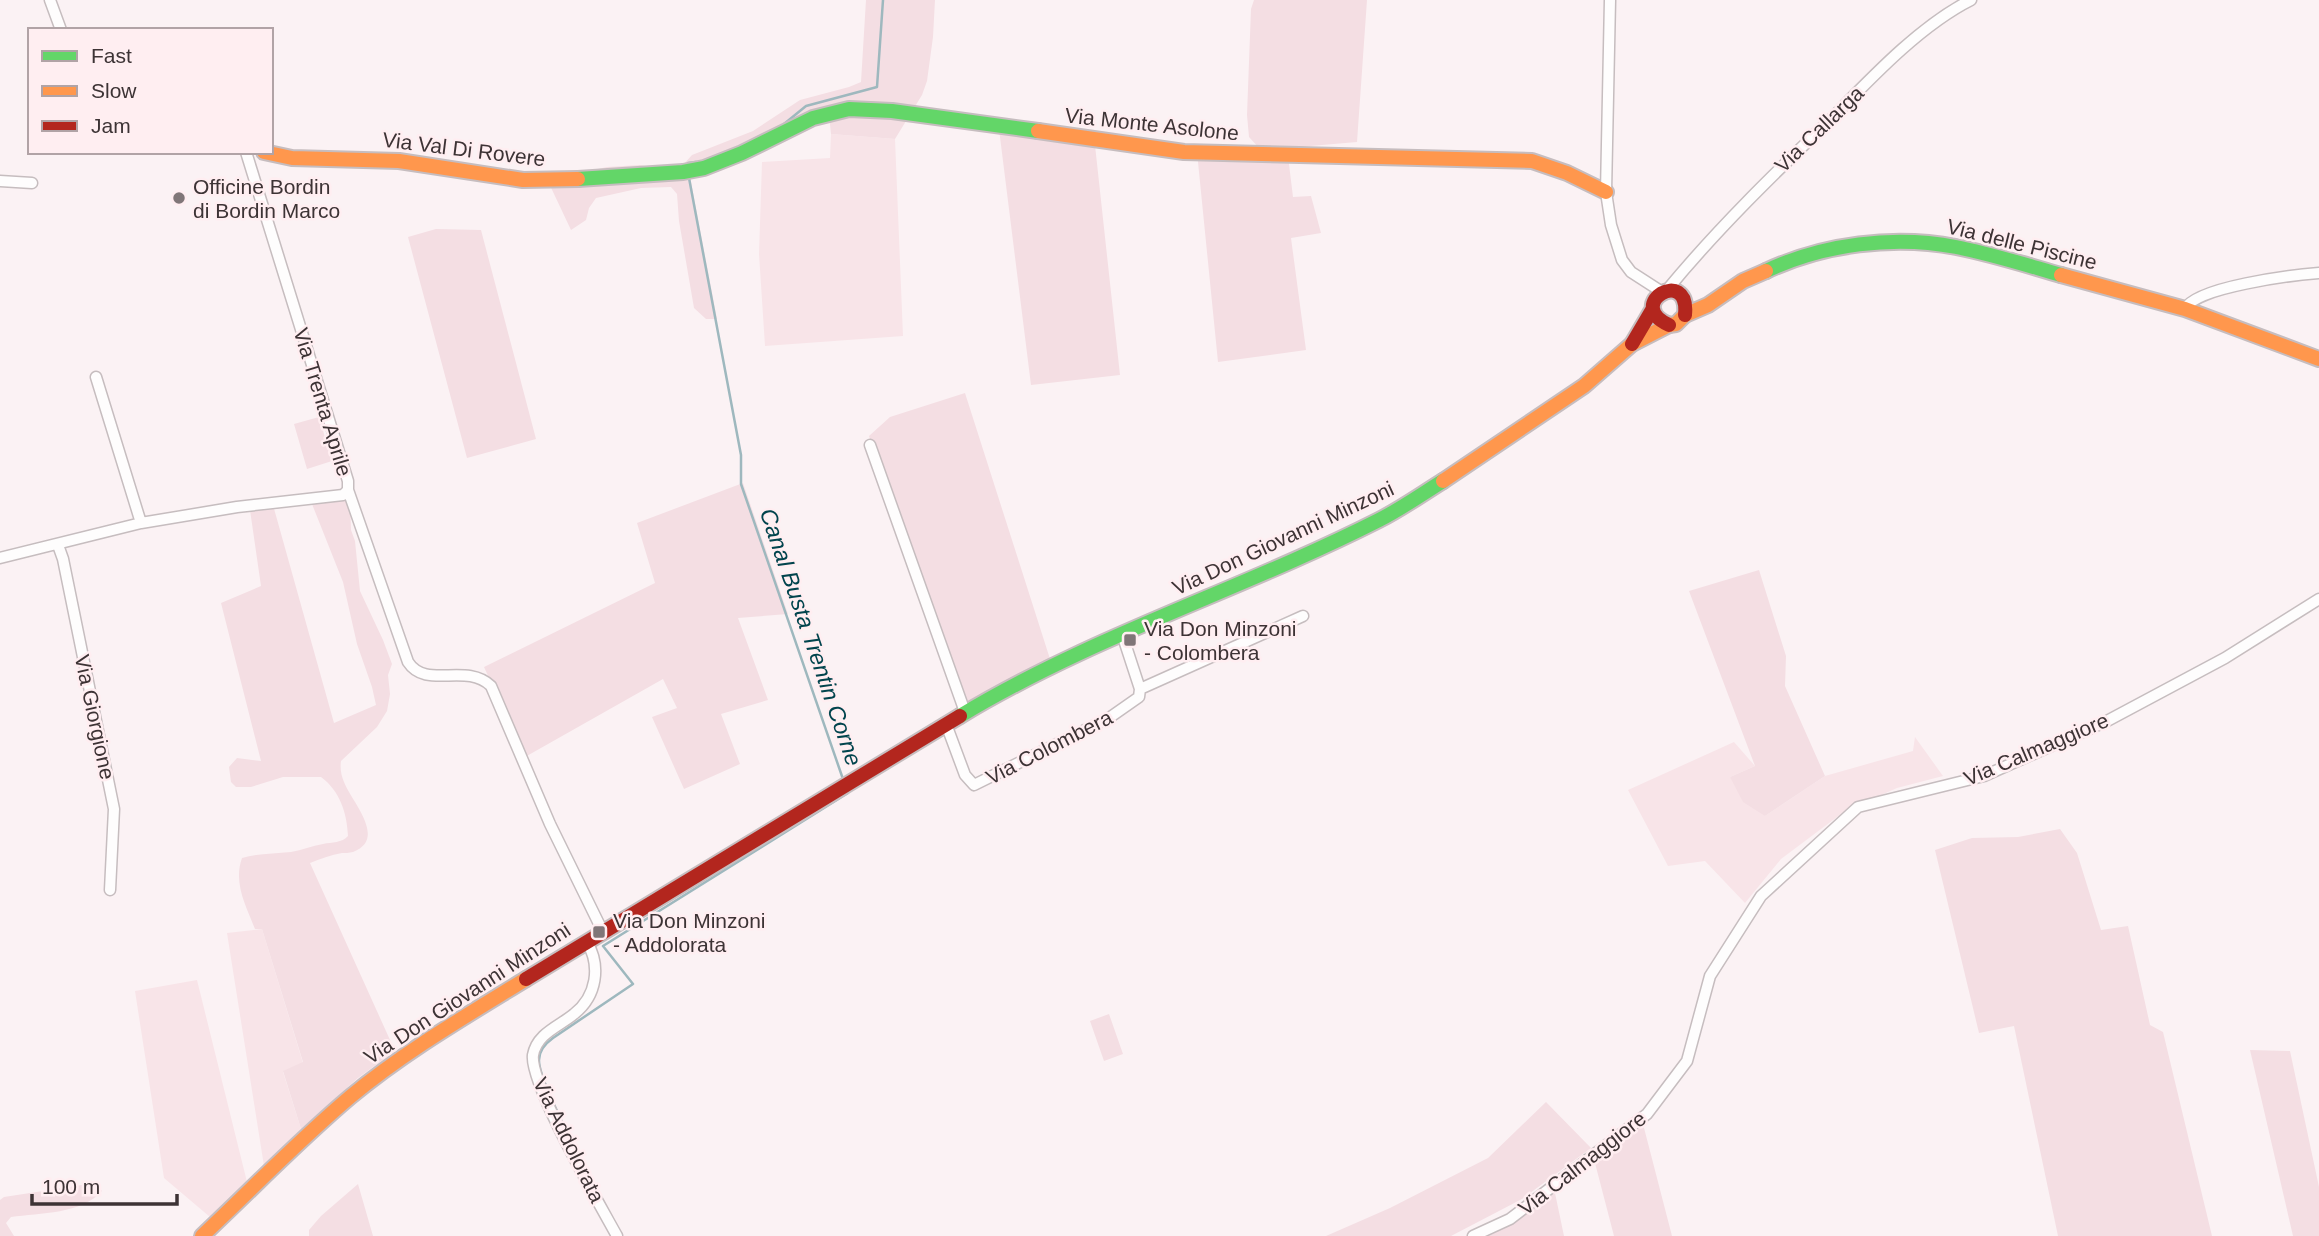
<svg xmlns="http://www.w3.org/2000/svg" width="2319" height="1236" font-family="Arial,sans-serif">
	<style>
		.built { fill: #f8e4e8 }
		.green { fill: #f4dee3 }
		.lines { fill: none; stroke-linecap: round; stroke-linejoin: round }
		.stream { stroke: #9eb8be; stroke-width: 2.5 }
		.street-casing { stroke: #c6bdbf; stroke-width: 13 }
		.fast-casing { stroke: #c6bdbf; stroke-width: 18 }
		.slow-casing { stroke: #c6bdbf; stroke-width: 18 }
		.jam-casing { stroke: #c6bdbf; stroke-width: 18 }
		.street { stroke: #fefdfd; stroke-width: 10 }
		.fast { stroke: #63d668; stroke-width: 14 }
		.slow { stroke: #ff974d; stroke-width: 14 }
		.jam { stroke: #b3261e; stroke-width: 14 }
		.poi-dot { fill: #807678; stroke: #ffeef1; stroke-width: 2.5 }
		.labels { text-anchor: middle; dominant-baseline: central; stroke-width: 5; stroke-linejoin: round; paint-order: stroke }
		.street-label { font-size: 21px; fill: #3d3335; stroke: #ffeef1 }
		.poi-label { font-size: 21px; fill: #3d3335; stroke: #ffeef1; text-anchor: start }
		.water-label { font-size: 23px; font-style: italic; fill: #01444d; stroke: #ffeef1 }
	</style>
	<rect width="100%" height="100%" fill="#fbf2f4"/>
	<path class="built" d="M 831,134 L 895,139 L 903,336 L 765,346 L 759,254 L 762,162 L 830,158 Z
		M 1915,737 L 1943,776 L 1897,788 L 1845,811 L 1781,859 L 1745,903 L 1705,861 L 1668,866 L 1628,790 L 1734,742 L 1755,766 L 1730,777 L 1765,816 L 1825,776 L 1913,751 Z
		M 262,929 L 303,1063 L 283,1072 L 301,1129 L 264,1166 L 227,933 Z
		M 197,980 L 247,1182 L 210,1217 L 164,1178 L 135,991 Z"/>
	<path class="green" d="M 866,0 L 935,0 L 933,37 L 927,81 L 922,95 L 895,139 L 831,134 L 829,115 L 847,102 L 732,152 L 688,166 L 717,319 L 706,319 L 694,308 L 679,221 L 677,194 L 671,187 L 641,188 L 596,198 L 589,208 L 586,220 L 571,230 L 546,177 L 556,172 L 584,172 L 607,167 L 640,165 L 663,169 L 681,167 L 692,155 L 753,131 L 800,100 L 849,87 L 861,82 Z
		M 1254,0 L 1367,0 L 1357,142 L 1287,148 L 1293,197 L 1311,196 L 1321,233 L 1291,238 L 1306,350 L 1218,362 L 1197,152 L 1259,148 L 1249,137 L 1247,115 L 1251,9 Z
		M 998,121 L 1094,136 L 1120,375 L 1031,385 Z
		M 436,229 L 481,230 L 536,439 L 467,458 L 408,237 Z
		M 965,393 L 1050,659 L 968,703 L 944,653 L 869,436 L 890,417 Z
		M 319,417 L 332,461 L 307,469 L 294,424 Z
		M 743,483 L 788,614 L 738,618 L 768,700 L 721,714 L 740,764 L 684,789 L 652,717 L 677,708 L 663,679 L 525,757 L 484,667 L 655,583 L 637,523 Z
		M 350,496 L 351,530 L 355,541 L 360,591 L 383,640 L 392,664 L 388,675 L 390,694 L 387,711 L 377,727 L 341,761 C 340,768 341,775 344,782 C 351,801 388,839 353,852 C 349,853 345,853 342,853 C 331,855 320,859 310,863 L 395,1051 L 358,1078 L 301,1129 L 283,1071 L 303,1062 L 262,929 L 255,929 C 246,906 233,883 242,858 C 258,853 274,854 291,852 C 302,850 312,846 323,844 C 332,842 342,843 348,836 C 347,813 340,791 321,777 L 283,777 L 251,787 L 236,787 L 231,782 L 229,767 L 237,758 L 261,761 L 221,603 L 261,586 L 250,510 L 273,505 L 334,723 L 376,705 L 372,687 L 357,644 L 343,582 L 310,499 Z
		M 1759,570 L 1786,656 L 1785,686 L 1825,776 L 1765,816 L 1743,802 L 1730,777 L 1755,766 L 1689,591 Z
		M 2060,829 L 2077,853 L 2101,930 L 2128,926 L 2150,1025 L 2163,1032 L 2212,1236 L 2058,1236 L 2014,1026 L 1979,1033 L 1935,850 L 1972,838 L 2018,837 Z
		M 1109,1014 L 1123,1054 L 1104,1061 L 1090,1021 Z
		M 2250,1050 L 2290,1051 L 2319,1187 L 2319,1236 L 2293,1236 Z
		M 1546,1102 L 1591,1148 L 1522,1199 L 1451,1236 L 1326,1236 L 1390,1208 L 1488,1158 Z
		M 1643,1124 L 1672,1236 L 1614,1236 L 1595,1163 Z
		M 95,1183 L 102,1191 C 82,1214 40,1213 11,1217 L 6,1223 L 14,1236 L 0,1236 L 0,1200 L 4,1197 Z
		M 358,1184 L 373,1236 L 309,1236 L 309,1230 L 321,1216 Z
		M 1555,1193 L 1564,1236 L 1485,1236 L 1508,1224 Z"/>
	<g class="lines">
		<path class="stream" d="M 784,124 L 806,106 L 877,87 L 883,0
			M 688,163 L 696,162
			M 689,178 L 741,455 L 741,484 L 844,782
			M 579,1156 C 570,1137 538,1077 539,1060 C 539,1051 546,1043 553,1038 L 633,984 L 603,946 L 848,793 L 848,791"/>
		<defs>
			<path id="street" d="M 50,0 L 61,30
				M 1610,0 L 1606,192 L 1611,225 L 1622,260 L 1631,272 L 1662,292
				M 0,181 L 32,183
				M 1667,290 C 1718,228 1775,173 1833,117 C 1872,77 1921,25 1971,0
				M 2185,309 C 2195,287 2293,275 2319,273
				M 96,377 L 141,523
				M 870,445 L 965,712
				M 348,490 L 408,662 C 426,690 466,662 491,686 L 550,824 L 603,932
				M 58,545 L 63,559 L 114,809 L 110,890
				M 0,558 L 141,523 L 237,507 L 343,495 L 348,490 L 348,481 L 246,152
				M 1140,689 L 1303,616
				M 946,724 L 965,775 L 974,785 L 1109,718 L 1139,697 L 1140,689 L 1122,634
				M 587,942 C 601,966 597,996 574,1014 C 560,1026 537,1033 533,1055 C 529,1083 600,1205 617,1236
				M 1473,1236 L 1510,1219 L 1647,1114 L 1687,1061 L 1710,976 L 1761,896 L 1858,807 L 1984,776 L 2107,721 L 2225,658 L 2319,599"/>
			<path id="fast" d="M 578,179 L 683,172 L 704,168 L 742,153 L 813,118 L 849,109 L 892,111 L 1038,131
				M 1766,271 C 1823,244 1894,235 1956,247 C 1992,254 2026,265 2061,275
				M 960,716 C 1092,636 1241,590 1379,520 C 1401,509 1422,494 1443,481"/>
			<path id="slow" d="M 1038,131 L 1184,152 L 1532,161 L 1567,173 L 1606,192
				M 264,152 L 292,158 L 399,161 L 523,180 L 578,179
				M 2061,275 L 2185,309 L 2319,359
				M 1443,481 L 1584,386 L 1632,344 L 1669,325 L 1676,324 L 1685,315 L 1708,305 L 1743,281 L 1766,271
				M 202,1236 C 251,1190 298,1141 350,1097 C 404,1052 466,1016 526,979"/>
			<path id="jam" d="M 1669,325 C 1623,304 1690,265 1685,315
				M 1632,344 L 1652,310
				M 526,979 L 960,716"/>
		</defs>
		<use href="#street" class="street-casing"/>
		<use href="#fast" class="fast-casing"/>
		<use href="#slow" class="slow-casing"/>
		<use href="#jam" class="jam-casing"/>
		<use href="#street" class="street"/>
		<use href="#fast" class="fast"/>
		<use href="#slow" class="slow"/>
		<use href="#jam" class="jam"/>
	</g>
	<g class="poi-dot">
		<circle cx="179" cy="198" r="7"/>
		<rect x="1123" y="633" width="14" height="14" rx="3.5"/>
		<rect x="592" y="925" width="14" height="14" rx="3.5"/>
	</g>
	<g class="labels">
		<g class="street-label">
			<text transform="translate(1152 124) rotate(6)">Via Monte Asolone</text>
			<text transform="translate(1819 129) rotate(-44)">Via Callarga</text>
			<text transform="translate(464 149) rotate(7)">Via Val Di Rovere</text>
			<text transform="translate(2022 244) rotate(14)">Via delle Piscine</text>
			<text transform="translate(323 402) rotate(73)">Via Trenta Aprile</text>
			<text transform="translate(1283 538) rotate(-25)">Via Don Giovanni Minzoni</text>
			<text transform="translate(95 717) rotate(78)">Via Giorgione</text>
			<text transform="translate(1049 747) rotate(-27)">Via Colombera</text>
			<text transform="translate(2036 749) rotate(-23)">Via Calmaggiore</text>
			<text transform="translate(467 993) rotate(-33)">Via Don Giovanni Minzoni</text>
			<text transform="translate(569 1140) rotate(64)">Via Addolorata</text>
			<text transform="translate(1582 1163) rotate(-38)">Via Calmaggiore</text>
		</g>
		<g class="poi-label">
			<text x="193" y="186">Officine Bordin<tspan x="193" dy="24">di Bordin Marco</tspan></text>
			<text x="1144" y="628">Via Don Minzoni<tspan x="1144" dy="24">- Colombera</tspan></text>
			<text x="613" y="920">Via Don Minzoni<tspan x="613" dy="24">- Addolorata</tspan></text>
		</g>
		<g class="water-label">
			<text transform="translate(811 637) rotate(71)">Canal Busta Trentin Corne</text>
		</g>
	</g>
	<rect x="28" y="28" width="245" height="126" fill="#ffeef1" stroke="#b1a3a6" stroke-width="2"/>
	<rect x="42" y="51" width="35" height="10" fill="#63d668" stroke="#b1a3a6" stroke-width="2"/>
	<text x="91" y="63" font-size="21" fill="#3d3335">Fast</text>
	<rect x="42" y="86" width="35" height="10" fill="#ff974d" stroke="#b1a3a6" stroke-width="2"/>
	<text x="91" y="98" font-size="21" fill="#3d3335">Slow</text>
	<rect x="42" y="121" width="35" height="10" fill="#b3261e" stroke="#b1a3a6" stroke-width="2"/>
	<text x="91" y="133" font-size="21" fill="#3d3335">Jam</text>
	<path d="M32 1194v10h145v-10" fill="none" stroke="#3d3335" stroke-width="3.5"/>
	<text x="42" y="1194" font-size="21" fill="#3d3335" stroke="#ffeef1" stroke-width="5" paint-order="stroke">100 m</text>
</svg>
